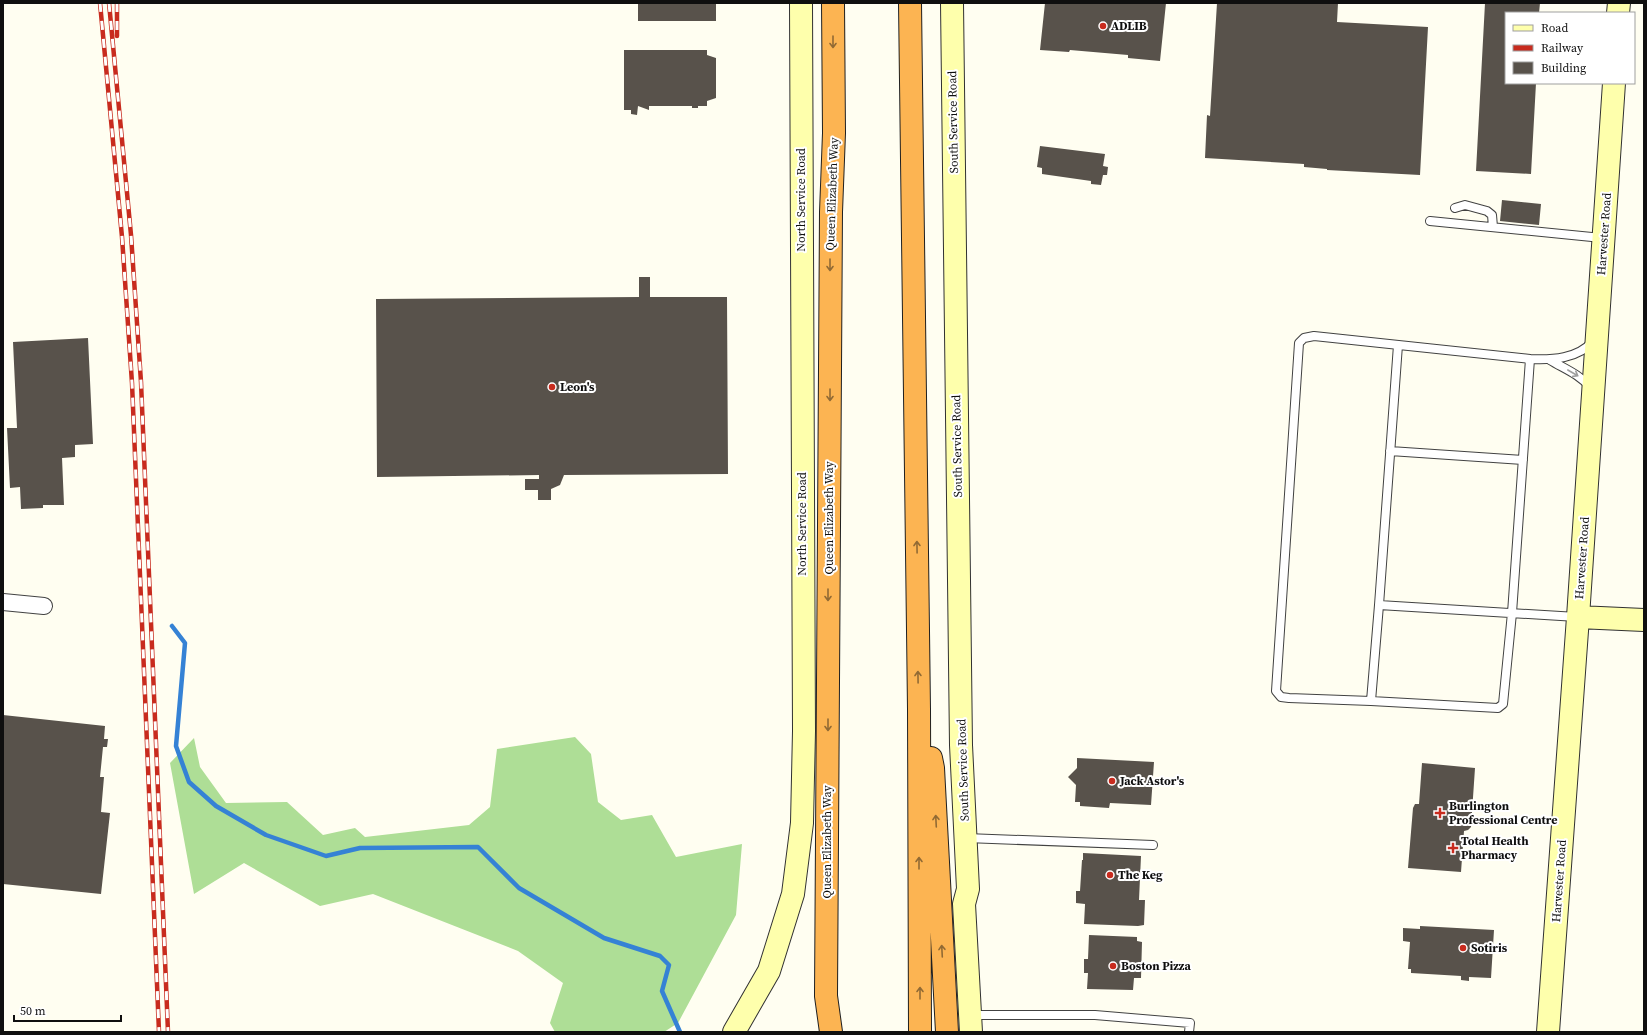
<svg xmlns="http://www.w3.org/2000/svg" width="1647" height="1035" font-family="'Source Serif 4',serif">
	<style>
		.forest { fill: #aede96 }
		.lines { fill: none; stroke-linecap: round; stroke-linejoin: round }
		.stream { stroke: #3582d5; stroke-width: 4.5 }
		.building { fill: #58524b }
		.lane-casing { stroke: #424242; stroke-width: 10 }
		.street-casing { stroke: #424242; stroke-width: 18 }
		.secondary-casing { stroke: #313131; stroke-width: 24 }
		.highway-casing { stroke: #202020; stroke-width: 24 }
		.lane { stroke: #fff; stroke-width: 8 }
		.street { stroke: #fff; stroke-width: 16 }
		.secondary { stroke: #feffac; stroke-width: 22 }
		.highway { stroke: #fcb452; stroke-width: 22 }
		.rail-casing { stroke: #c82b1e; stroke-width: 4.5 }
		.rail { stroke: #fff; stroke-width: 3; stroke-dasharray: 9; stroke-linecap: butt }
		.oneway { stroke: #916a34 }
		.oneway2 { stroke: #9f9f9f }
		.poi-dot { fill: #c82b1e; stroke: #fff; stroke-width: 1.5 }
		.labels { text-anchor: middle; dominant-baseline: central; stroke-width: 4; stroke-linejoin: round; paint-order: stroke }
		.poi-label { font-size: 12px; font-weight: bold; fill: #0f0f0f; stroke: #fff; text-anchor: start }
		.street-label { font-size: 12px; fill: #0f0f0f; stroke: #fff }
	</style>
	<rect width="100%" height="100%" fill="#fffef1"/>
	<path class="forest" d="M 575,737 L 591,754 L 598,802 L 621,820 L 652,815 L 676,857 L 742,844 L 736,915 L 678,1023 L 664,1032 L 555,1032 L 550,1023 L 563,983 L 518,951 L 373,894 L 320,906 L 244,863 L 194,894 L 170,763 L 194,738 L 200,767 L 226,803 L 287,802 L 323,835 L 355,828 L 365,837 L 469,825 L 490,807 L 497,749 Z"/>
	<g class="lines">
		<path class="stream" d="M 172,626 L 185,643 L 176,746 L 189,782 L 216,806 L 266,835 L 326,856 L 360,848 L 478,847 L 519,888 L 604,938 L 660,956 L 669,965 L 662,991 L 680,1032"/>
	</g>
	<path class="building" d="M 638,3 L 716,3 L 716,21 L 638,21 Z
		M 1045,3 L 1166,3 L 1160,61 L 1128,58 L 1128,55 L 1070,50 L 1069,52 L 1040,50 Z
		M 1217,3 L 1338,3 L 1337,22 L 1428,27 L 1420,175 L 1327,170 L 1327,169 L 1304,167 L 1304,164 L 1205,158 L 1207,115 L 1210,116 Z
		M 1485,3 L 1540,3 L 1539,13 L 1506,13 L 1506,83 L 1536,83 L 1531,174 L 1476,171 Z
		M 624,50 L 707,50 L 707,55 L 716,58 L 716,98 L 707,101 L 707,106 L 698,106 L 698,108 L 692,108 L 692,106 L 649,106 L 649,110 L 638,106 L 637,115 L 631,114 L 631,110 L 624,110 Z
		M 1040,146 L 1105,154 L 1103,166 L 1108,167 L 1107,175 L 1103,175 L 1101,185 L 1091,184 L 1091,181 L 1042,174 L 1042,168 L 1037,167 Z
		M 1502,200 L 1541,204 L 1539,225 L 1500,221 Z
		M 639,277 L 650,277 L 650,297 L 727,297 L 728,474 L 564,475 L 560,485 L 551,489 L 551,500 L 538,500 L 538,490 L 525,490 L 525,479 L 539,479 L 539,475 L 377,477 L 376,299 L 639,297 Z
		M 88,338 L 93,444 L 75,445 L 75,457 L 62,458 L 64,505 L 43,505 L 43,508 L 21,509 L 20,487 L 10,488 L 7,428 L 17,428 L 13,342 Z
		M 3,715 L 105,726 L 104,739 L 108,739 L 107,747 L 103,747 L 100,777 L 104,777 L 101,812 L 110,813 L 101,894 L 3,884 Z
		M 1077,758 L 1154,762 L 1151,805 L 1110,803 L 1109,808 L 1080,806 L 1080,802 L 1075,802 L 1076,785 L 1068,777 L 1077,768 Z
		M 1422,763 L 1475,768 L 1471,827 L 1468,830 L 1464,831 L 1461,872 L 1408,868 L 1413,808 L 1415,804 L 1419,804 Z
		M 1083,853 L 1141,856 L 1139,900 L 1145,900 L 1144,925 L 1138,926 L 1084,924 L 1085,905 L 1085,904 L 1076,903 L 1076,891 L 1080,891 L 1082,860 L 1083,860 Z
		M 1420,926 L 1494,930 L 1491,978 L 1469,977 L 1469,981 L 1461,980 L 1461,976 L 1411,973 L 1411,969 L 1408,969 L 1410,942 L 1403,941 L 1403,928 L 1420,929 Z
		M 1089,935 L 1137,937 L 1137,941 L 1142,942 L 1141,978 L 1134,978 L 1133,990 L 1087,989 L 1088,973 L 1084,973 L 1084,959 L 1088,959 Z"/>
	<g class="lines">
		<defs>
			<path id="lane" d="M 1455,208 L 1465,205 L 1487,211 L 1492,215 L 1493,227
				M 1430,221 L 1602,238
				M 1530,359 C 1552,360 1578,359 1593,341
				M 1550,360 C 1565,369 1579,374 1590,387
				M 1390,451 L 1523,460
				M 1379,605 L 1398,345
				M 1371,701 L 1289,698 L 1281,697 L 1276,691 L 1299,343 L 1304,338 L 1314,336 L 1530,359 L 1512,613 L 1503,704 L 1498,708 L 1371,701 L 1379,605 L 1577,617
				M 966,838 L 1153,845
				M 972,1015 L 1095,1015 L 1190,1023 L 1189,1032"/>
			<path id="street" d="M 3,602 L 44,606"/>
			<path id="secondary" d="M 952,3 L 961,745 L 968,889 L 964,904 L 971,1032
				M 1618,13 L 1619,3
				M 1578,617 L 1644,620
				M 734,1032 L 769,971 L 793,894 L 802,823 L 804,731 L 801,3
				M 1548,1032 L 1578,617 L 1614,83"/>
			<path id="highway" d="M 910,3 L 919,709 L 920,1032
				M 931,758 L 933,768 L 947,1032
				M 831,1032 L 826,996 L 831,212 L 834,133 L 833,3"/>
		</defs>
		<use href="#lane" class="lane-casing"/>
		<use href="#street" class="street-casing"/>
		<use href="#secondary" class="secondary-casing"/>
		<use href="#highway" class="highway-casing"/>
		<use href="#lane" class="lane"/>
		<use href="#street" class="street"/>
		<use href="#secondary" class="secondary"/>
		<use href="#highway" class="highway"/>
		<defs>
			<path id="rail" d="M 100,3 L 122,237 L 132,383 L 159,1032
				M 109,3 L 131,235 L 141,382 L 168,1032
				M 117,3 L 117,36"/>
		</defs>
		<use href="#rail" class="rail-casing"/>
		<use href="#rail" class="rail"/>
	</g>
	<defs><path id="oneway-shaft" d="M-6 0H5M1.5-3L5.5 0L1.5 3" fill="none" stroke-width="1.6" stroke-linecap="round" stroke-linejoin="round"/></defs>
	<g class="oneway">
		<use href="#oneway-shaft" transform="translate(833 42) rotate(90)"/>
		<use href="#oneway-shaft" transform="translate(830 265) rotate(90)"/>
		<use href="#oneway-shaft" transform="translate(830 395) rotate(90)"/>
		<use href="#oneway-shaft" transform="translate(917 547) rotate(-91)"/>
		<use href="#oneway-shaft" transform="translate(828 595) rotate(90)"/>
		<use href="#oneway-shaft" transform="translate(918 677) rotate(-91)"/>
		<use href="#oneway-shaft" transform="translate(828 725) rotate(90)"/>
		<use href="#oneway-shaft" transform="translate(936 821) rotate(-93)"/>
		<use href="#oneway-shaft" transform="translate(919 863) rotate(-90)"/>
		<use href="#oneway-shaft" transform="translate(942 951) rotate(-93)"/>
		<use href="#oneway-shaft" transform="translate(920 993) rotate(-90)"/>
	</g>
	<use class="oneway2" href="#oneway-shaft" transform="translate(1573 373) rotate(30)"/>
	<g class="poi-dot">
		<circle cx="1103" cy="26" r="4"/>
		<circle cx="552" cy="387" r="4"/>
		<circle cx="1112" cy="781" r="4"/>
		<path d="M1438 807h4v4h4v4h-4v4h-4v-4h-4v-4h4z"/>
		<path d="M1451 842h4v4h4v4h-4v4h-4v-4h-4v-4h4z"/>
		<circle cx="1110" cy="875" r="4"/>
		<circle cx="1463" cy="948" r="4"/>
		<circle cx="1113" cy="966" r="4"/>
	</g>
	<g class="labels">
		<g class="poi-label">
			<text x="1111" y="26">ADLIB</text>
			<text x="560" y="387">Leon's</text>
			<text x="1120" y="781">Jack Astor's</text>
			<text x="1449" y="806">Burlington<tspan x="1449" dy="14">Professional Centre</tspan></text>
			<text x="1461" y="841">Total Health<tspan x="1461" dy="14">Pharmacy</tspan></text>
			<text x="1118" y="875">The Keg</text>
			<text x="1471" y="948">Sotiris</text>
			<text x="1121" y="966">Boston Pizza</text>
		</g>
		<g class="street-label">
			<text transform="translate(953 122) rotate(-91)">South Service Road</text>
			<text transform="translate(832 194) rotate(-88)">Queen Elizabeth Way</text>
			<text transform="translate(801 200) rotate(-90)">North Service Road</text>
			<text transform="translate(1604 234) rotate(-86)">Harvester Road</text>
			<text transform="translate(957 446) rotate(-91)">South Service Road</text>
			<text transform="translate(829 518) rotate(-90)">Queen Elizabeth Way</text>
			<text transform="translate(802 524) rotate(-90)">North Service Road</text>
			<text transform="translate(1582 558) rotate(-86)">Harvester Road</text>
			<text transform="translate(963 770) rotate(-92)">South Service Road</text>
			<text transform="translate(827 842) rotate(-90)">Queen Elizabeth Way</text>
			<text transform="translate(1559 881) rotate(-86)">Harvester Road</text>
		</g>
	</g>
	<rect width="1647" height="1035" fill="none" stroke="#0f0f0f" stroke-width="8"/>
	<rect x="1505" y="12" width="130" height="72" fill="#ffffff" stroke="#9f9f9f"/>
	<rect x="1513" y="25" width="20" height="6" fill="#feffac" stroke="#9f9f9f"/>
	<text x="1541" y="32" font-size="12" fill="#0f0f0f">Road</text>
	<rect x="1513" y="45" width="20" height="6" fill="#c82b1e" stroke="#9f9f9f"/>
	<text x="1541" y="52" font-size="12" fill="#0f0f0f">Railway</text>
	<rect x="1513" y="62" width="20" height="12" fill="#58524b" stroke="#9f9f9f"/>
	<text x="1541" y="72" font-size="12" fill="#0f0f0f">Building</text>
	<path d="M14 1015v6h107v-6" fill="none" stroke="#0f0f0f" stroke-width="2"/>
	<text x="20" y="1015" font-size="12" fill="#0f0f0f" stroke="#ffffff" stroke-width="3" paint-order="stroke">50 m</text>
</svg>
